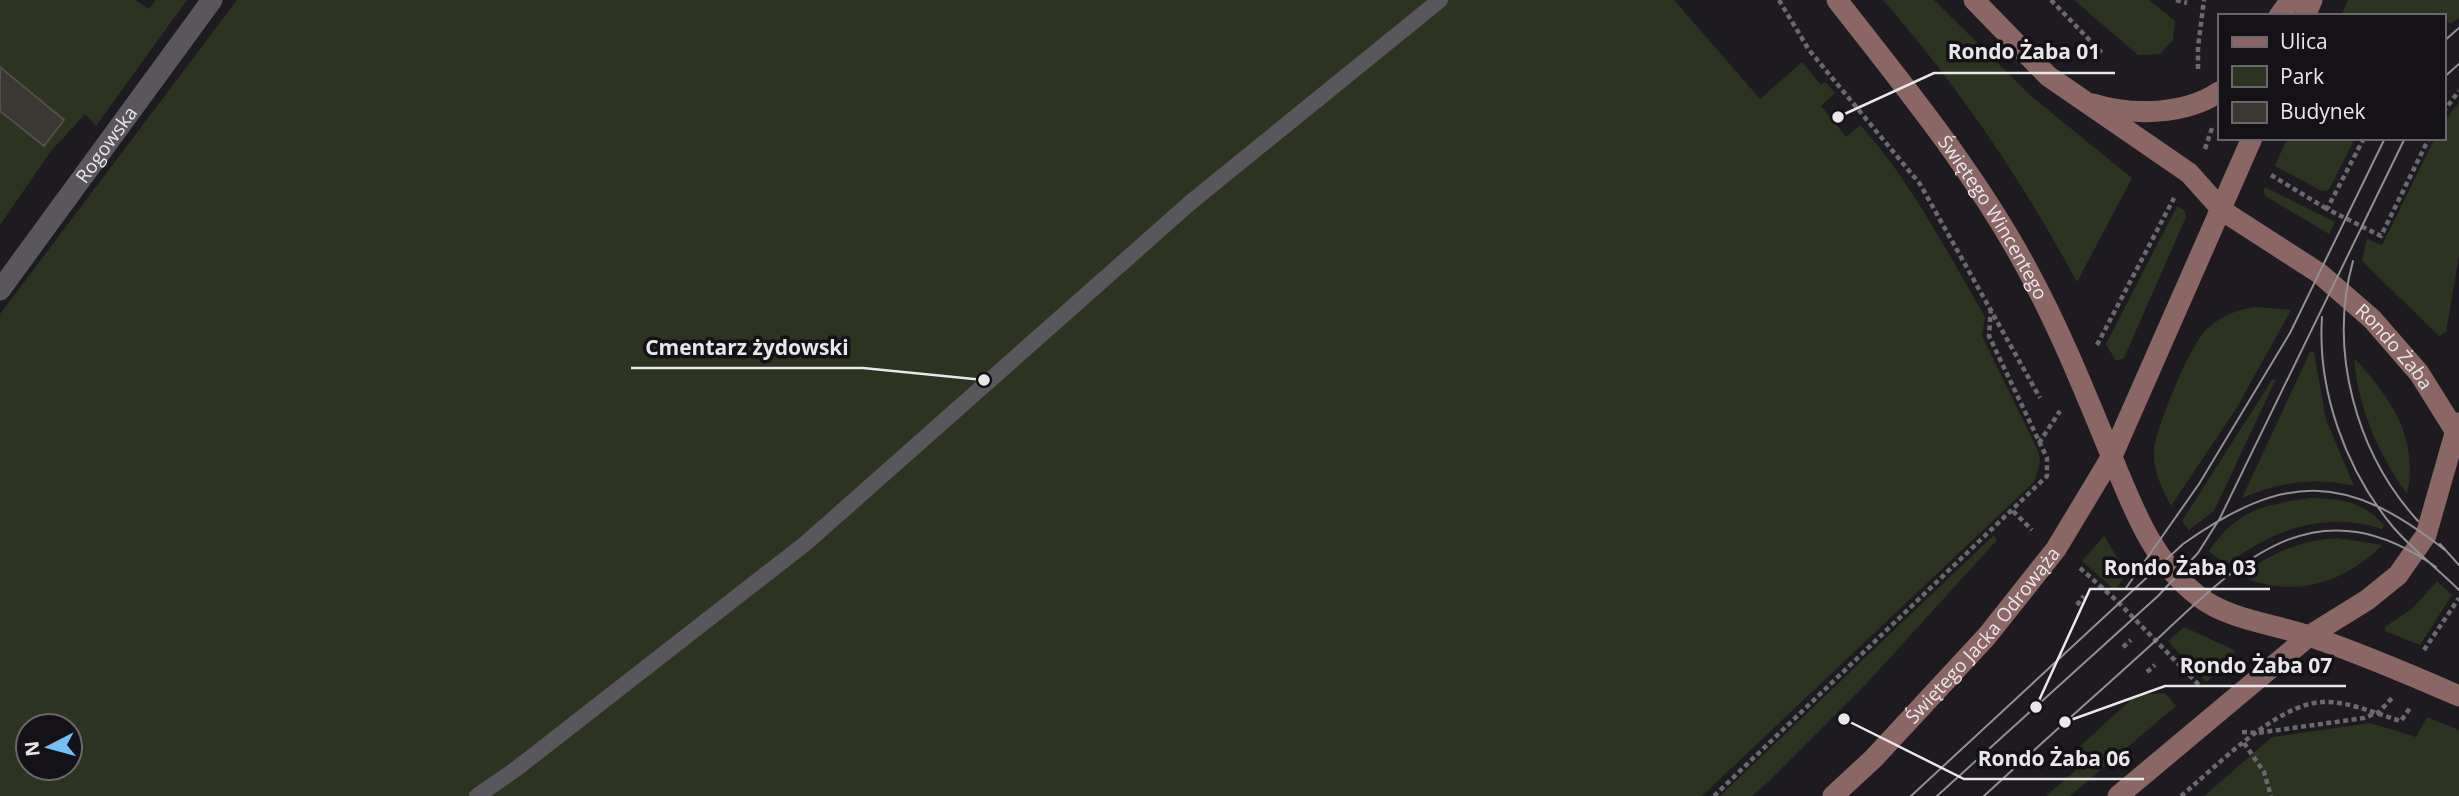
<svg xmlns="http://www.w3.org/2000/svg" width="2459" height="796" font-family="'Open Sans',sans-serif">
	<style>
		.green { fill: #2d3321; fill-rule: evenodd }
		.building { fill: #3b3833; stroke: #534f4b; stroke-width: 2 }
		.lines { fill: none; stroke-linecap: round; stroke-linejoin: round }
		.path { stroke: #6b696d; stroke-width: 4.5; stroke-dasharray: 5 3.5; stroke-linecap: butt }
		.lane { stroke: #59565c; stroke-width: 16 }
		.street { stroke: #59565c; stroke-width: 21 }
		.secondary { stroke: #8a6664; stroke-width: 21 }
		.tram { stroke: #929093; stroke-width: 2 }
		.labels { text-anchor: middle; dominant-baseline: central; stroke-width: 7; stroke-linejoin: round; paint-order: stroke }
		.street-label { font-size: 19px; fill: #e9e7ea; stroke: #141216 }
		.leader { fill: none; stroke: #e9e7ea; stroke-width: 2.5 }
		.callout-dot { fill: #e9e7ea; stroke: #141216; stroke-width: 2.5 }
		.callout-label { font-size: 21px; text-anchor: middle; font-weight: bold; fill: #e9e7ea; stroke: #141216; stroke-width: 7; stroke-linejoin: round; paint-order: stroke }
	</style>
	<rect width="100%" height="100%" fill="#1d1b1f"/>
	<path class="green" d="M 0,0 L 135,0 L 149,9 L 156,0 L 187,0 L 96,126 L 85,114 L 51,151 L 0,225 Z
		M 237,0 L 1674,0 L 1760,99 L 1802,62 L 1821,85 L 1825,82 L 1835,93 L 1821,106 L 1846,137 L 1860,125 C 1911,181 1947,252 1985,317 L 1982,336 L 2039,453 L 2040,463 L 2034,482 L 1702,796 L 0,796 L 0,314 ZM 28,726 L 70,726 L 70,768 L 28,768 Z
		M 1883,0 L 1934,0 L 2032,97 L 2132,178 L 2077,282 C 2022,180 1959,87 1883,0 Z
		M 2074,0 L 2149,0 L 2175,21 L 2173,40 L 2160,54 L 2138,55 Z
		M 2348,0 L 2459,0 L 2459,18 L 2450,24 L 2438,12 L 2432,16 L 2341,16 Z
		M 2459,102 L 2459,256 L 2446,332 L 2439,336 L 2362,261 L 2367,239 L 2382,245 L 2435,138 L 2443,138 L 2443,124 Z
		M 2287,138 L 2355,138 L 2332,184 L 2328,190 L 2322,191 L 2275,166 Z
		M 2265,187 L 2335,222 L 2329,234 L 2267,197 L 2263,192 Z
		M 2177,206 L 2184,210 L 2186,217 L 2124,358 L 2116,361 L 2106,344 Z
		M 2257,307 L 2291,310 L 2236,409 L 2171,506 C 2162,489 2153,471 2154,451 C 2155,429 2190,347 2204,332 C 2218,317 2237,309 2257,307 Z
		M 2310,352 L 2314,352 L 2326,420 L 2354,486 C 2316,477 2279,482 2242,498 Z
		M 2354,358 C 2391,398 2419,437 2407,494 C 2378,453 2358,408 2354,358 Z
		M 2276,379 L 2214,511 L 2189,530 L 2182,521 L 2272,380 Z
		M 2310,498 C 2343,499 2362,501 2384,525 L 2382,529 C 2325,510 2272,530 2226,565 L 2209,551 C 2238,510 2262,505 2310,498 Z
		M 1994,535 L 1997,540 L 1868,682 L 1767,783 L 1752,796 L 1720,796 Z
		M 2104,536 L 2127,573 L 2115,590 L 2082,561 Z
		M 2338,538 L 2382,545 C 2344,584 2292,599 2241,576 C 2270,553 2301,540 2338,538 Z
		M 2437,581 L 2452,595 L 2420,645 L 2385,631 L 2385,627 L 2413,608 Z
		M 2184,627 L 2234,650 L 2235,658 L 2206,682 L 2168,641 Z
		M 2165,693 L 2176,706 L 2070,796 L 2046,796 L 2075,771 L 2065,760 L 2136,695 Z
		M 2427,717 L 2459,730 L 2459,796 L 2204,796 L 2272,737 L 2370,723 L 2416,737 Z"/>
	<path class="building" d="M 0,67 L 64,120 L 44,146 L 0,111 Z"/>
	<g class="lines">
		<path class="path" d="M 1779,0 L 1809,50 L 1920,184 L 2040,398
			M 2051,0 L 2104,55
			M 2176,0 L 2187,3
			M 2443,19 L 2445,18
			M 2198,69 L 2198,47 L 2204,0
			M 2443,112 L 2459,91
			M 2364,138 L 2327,209 L 2381,236 L 2429,138
			M 2205,149 L 2212,128
			M 2271,175 L 2327,209
			M 2097,345 L 2174,198
			M 2039,443 L 2060,411
			M 2013,511 L 2032,530
			M 2080,568 L 2117,601 L 2201,687
			M 2077,605 L 2084,596
			M 2123,647 L 2131,640
			M 2424,650 L 2459,598
			M 2147,672 L 2155,665
			M 2242,732 L 2257,733 L 2364,718 L 2379,712 L 2392,698
			M 2244,743 L 2264,772 L 2271,796
			M 1714,796 L 2047,476 L 2047,458 L 1989,336 L 1991,308
			M 2181,796 C 2215,768 2277,703 2323,702 C 2349,701 2376,714 2401,721 L 2410,708"/>
		<path class="lane" d="M 477,796 L 516,769 L 806,543 L 1191,202 L 1440,0"/>
		<path class="street" id="s1" d="M 0,290 L 212,0"/>
		<g class="secondary">
			<path id="s2" d="M 1837,0 C 1904,86 1974,171 2026,267 C 2059,327 2085,392 2111,455 C 2134,509 2150,558 2198,596 C 2230,621 2276,624 2312,637 C 2362,654 2411,675 2459,696"/>
			<path id="s3" d="M 1974,0 L 2048,76 L 2189,173 L 2223,211 L 2319,273 L 2372,319 L 2419,373 L 2459,437"/>
			<path d="M 2279,16 L 2291,0"/>
			<path d="M 2305,16 L 2312,0"/>
			<path d="M 2093,104 C 2132,116 2185,115 2219,92"/>
			<path id="s4" d="M 1833,796 L 1874,758 L 1987,636 L 2056,549 L 2112,456 L 2252,138"/>
			<path d="M 2118,796 L 2309,636 L 2367,600 L 2398,575 L 2426,535 L 2458,423"/>
		</g>
		<path class="tram" d="M 2443,42 L 2459,28
			M 2443,78 L 2459,64
			M 2353,261 C 2328,351 2356,453 2418,521
			M 2322,317 C 2317,391 2346,470 2393,527 C 2412,549 2438,569 2459,590
			M 2440,544 L 2459,565
			M 2126,588 L 2199,484 L 2290,333 L 2385,138
			M 1911,796 L 2183,544 C 2285,472 2346,472 2445,550
			M 1937,796 L 2158,596 L 2198,553 L 2220,518 L 2405,138
			M 1984,796 C 2036,748 2089,701 2141,654 C 2232,571 2308,477 2436,567"/>
	</g>
	<g class="labels">
		<g class="street-label">
			<text stroke="none"><textPath href="#s1" startOffset="180">Rogowska</textPath></text>
			<text stroke="none"><textPath href="#s2" startOffset="268">Świętego Wincentego</textPath></text>
			<text stroke="none"><textPath href="#s3" startOffset="548">Rondo Żaba</textPath></text>
			<text stroke="none"><textPath href="#s4" startOffset="220">Świętego Jacka Odrowąża</textPath></text>
		</g>
	</g>
	<path class="leader" d="M1838 117L1934 73H2115M984 380L863 368H631M2036 707L2090 589H2270M2065 722L2165 686H2346M1844 719L1964 779H2144"/>
	<g class="callout-dot">
		<circle cx="1838" cy="117" r="7"/>
		<circle cx="984" cy="380" r="7"/>
		<circle cx="2036" cy="707" r="7"/>
		<circle cx="2065" cy="722" r="7"/>
		<circle cx="1844" cy="719" r="7"/>
	</g>
	<g class="callout-label">
		<text x="2024" y="59">Rondo Żaba 01</text>
		<text x="747" y="355">Cmentarz żydowski</text>
		<text x="2180" y="575">Rondo Żaba 03</text>
		<text x="2256" y="673">Rondo Żaba 07</text>
		<text x="2054" y="766">Rondo Żaba 06</text>
	</g>
	<rect x="2218" y="14" width="228" height="126" fill="#141216" stroke="#69676b" stroke-width="2"/>
	<rect x="2232" y="37" width="35" height="10" fill="#8a6664" stroke="#69676b" stroke-width="2"/>
	<text x="2280" y="49" font-size="21" fill="#e9e7ea">Ulica</text>
	<rect x="2232" y="66" width="35" height="21" fill="#2d3321" stroke="#69676b" stroke-width="2"/>
	<text x="2280" y="84" font-size="21" fill="#e9e7ea">Park</text>
	<rect x="2232" y="102" width="35" height="21" fill="#3b3833" stroke="#69676b" stroke-width="2"/>
	<text x="2280" y="119" font-size="21" fill="#e9e7ea">Budynek</text>
	<g transform="translate(49 747) rotate(264)"><circle r="33" fill="#141216" stroke="#69676b" stroke-width="2"/>
	<path d="M0-5L12 26L0 18L-12 26Z" fill="#74c0f6"/>
	<text y="-10" font-size="19" font-weight="bold" text-anchor="middle" fill="#e9e7ea">N</text>
	</g>
</svg>
